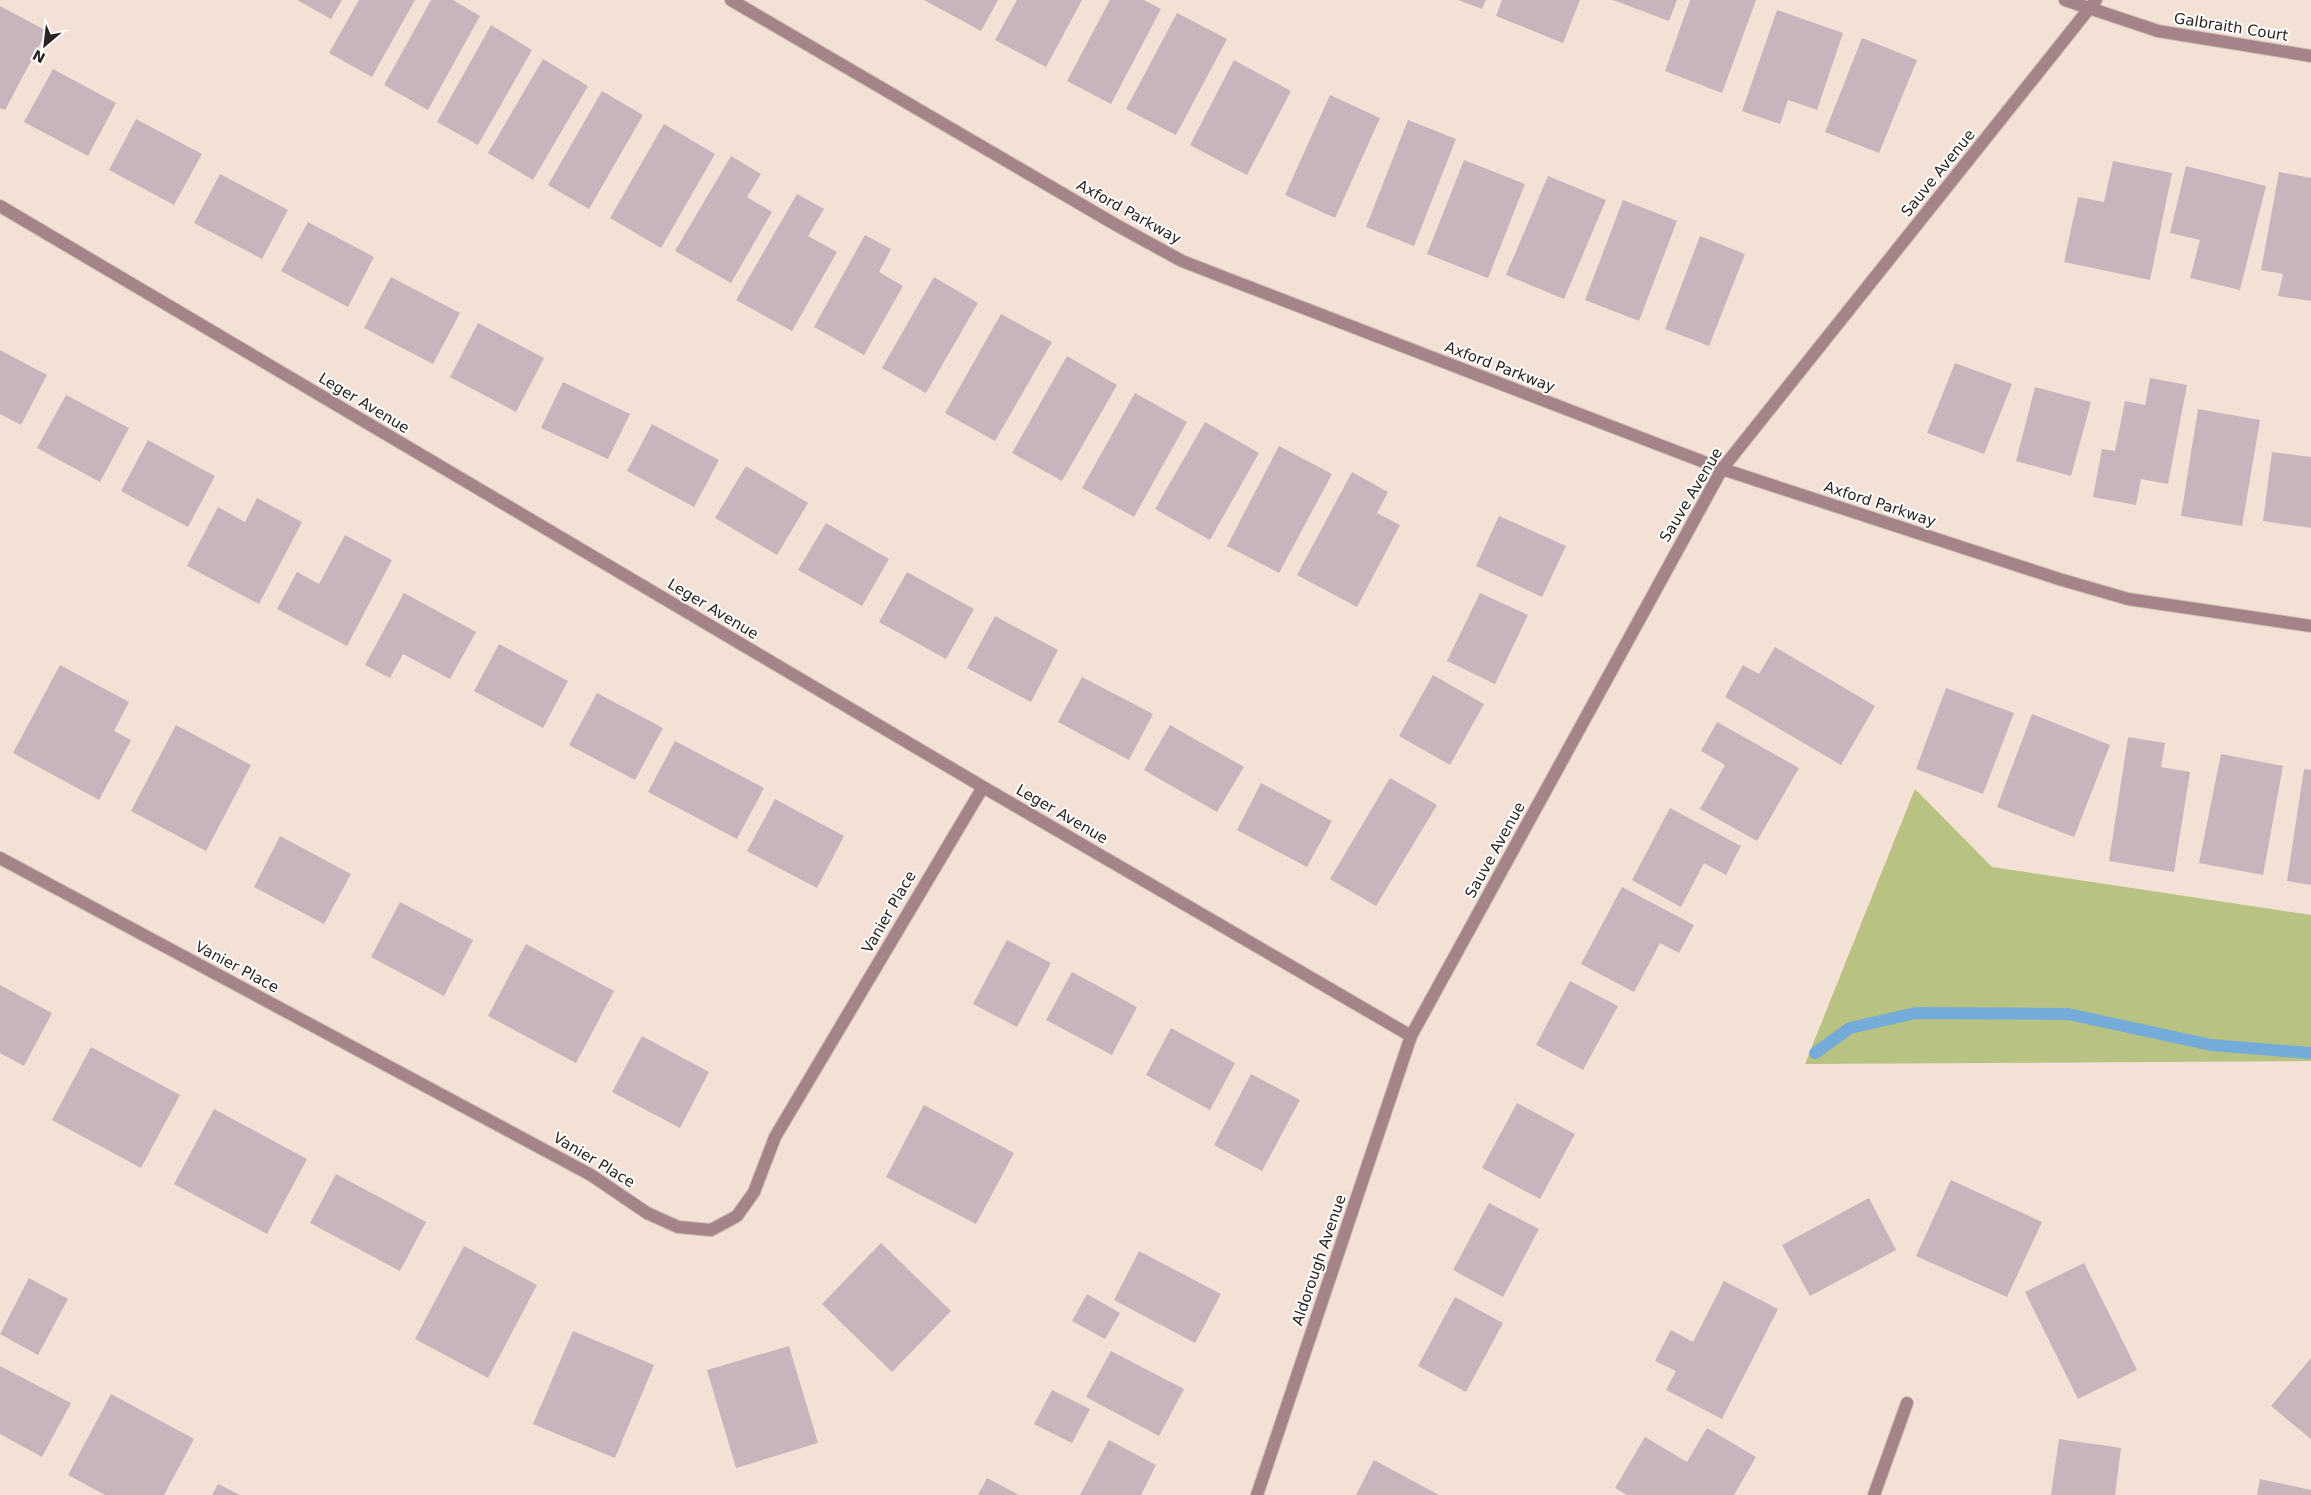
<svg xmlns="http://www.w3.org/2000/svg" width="2311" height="1495" font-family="'DejaVu Sans',sans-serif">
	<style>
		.green { fill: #b8c282 }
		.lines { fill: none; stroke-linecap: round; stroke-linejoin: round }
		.stream { stroke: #75abd9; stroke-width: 12 }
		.building { fill: #c8b4bd }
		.minor-casing { stroke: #d0bfb5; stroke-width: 14 }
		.minor { stroke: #a48489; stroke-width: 12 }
		.labels { text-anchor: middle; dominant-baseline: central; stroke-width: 4; stroke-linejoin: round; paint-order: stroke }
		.street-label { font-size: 15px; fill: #2a231f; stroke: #fff }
	</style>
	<rect width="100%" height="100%" fill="#f4e1d6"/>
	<path class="green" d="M 1915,789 L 1992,867 L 2311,915 L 2311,1061 L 1805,1064 Z"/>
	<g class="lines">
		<path class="stream" d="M 1815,1053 L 1850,1028 L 1916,1013 L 2068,1014 L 2211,1045 L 2311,1053"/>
	</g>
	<path class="building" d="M 297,0 L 342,0 L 331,19 Z
		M 359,0 L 415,0 L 372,77 L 329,53 Z
		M 431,0 L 453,0 L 480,16 L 428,110 L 384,85 Z
		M 924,0 L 998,0 L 981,31 Z
		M 1017,0 L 1082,0 L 1046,67 L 995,40 Z
		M 1110,0 L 1144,0 L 1161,9 L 1111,104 L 1067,81 Z
		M 1458,0 L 1486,0 L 1482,9 Z
		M 1502,0 L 1580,0 L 1563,43 L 1496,16 Z
		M 1613,0 L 1677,0 L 1669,21 Z
		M 1690,0 L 1756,0 L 1722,93 L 1665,71 Z
		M 0,6 L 47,31 L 5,110 L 0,108 Z
		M 1777,10 L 1843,33 L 1817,110 L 1788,100 L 1780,124 L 1742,111 Z
		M 1177,13 L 1227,39 L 1176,135 L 1126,109 Z
		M 491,25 L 532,50 L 478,145 L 437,122 Z
		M 1862,38 L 1917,60 L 1879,153 L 1825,132 Z
		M 543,59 L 588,86 L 533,180 L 488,153 Z
		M 1234,60 L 1291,91 L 1247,175 L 1190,145 Z
		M 53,69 L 116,103 L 88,156 L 24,122 Z
		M 602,91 L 643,115 L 589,209 L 548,185 Z
		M 1330,95 L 1380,118 L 1335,218 L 1285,195 Z
		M 136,119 L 202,154 L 174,205 L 109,170 Z
		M 1408,120 L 1456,139 L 1414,246 L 1366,227 Z
		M 664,124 L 715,154 L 661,248 L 610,218 Z
		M 731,156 L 761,174 L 747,197 L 772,212 L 731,283 L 675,251 Z
		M 1464,160 L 1525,184 L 1488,278 L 1427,254 Z
		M 2113,161 L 2172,173 L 2150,280 L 2064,262 L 2078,197 L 2104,202 Z
		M 2186,166 L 2266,186 L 2240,290 L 2190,278 L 2200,240 L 2170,233 Z
		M 2279,172 L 2311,178 L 2311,301 L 2278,296 L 2283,274 L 2261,270 Z
		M 220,174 L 288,210 L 262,259 L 194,223 Z
		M 1548,176 L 1606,200 L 1564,299 L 1506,275 Z
		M 797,194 L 824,209 L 808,236 L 837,252 L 792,331 L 736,300 Z
		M 1623,200 L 1677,221 L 1639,321 L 1585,300 Z
		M 308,222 L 374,257 L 348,307 L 281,271 Z
		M 865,235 L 891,249 L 879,272 L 903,286 L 864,355 L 814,327 Z
		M 1700,236 L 1745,254 L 1709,346 L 1665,329 Z
		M 391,277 L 460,313 L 433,364 L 364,328 Z
		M 934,277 L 978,303 L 926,393 L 882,368 Z
		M 1001,314 L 1052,342 L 995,441 L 945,413 Z
		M 478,323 L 544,358 L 516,412 L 450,377 Z
		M 0,350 L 47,375 L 21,425 L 0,414 Z
		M 1067,356 L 1117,385 L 1062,481 L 1012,453 Z
		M 1955,363 L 2012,384 L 1984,454 L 1927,433 Z
		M 2150,378 L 2187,385 L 2168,484 L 2141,479 L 2136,505 L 2093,497 L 2102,449 L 2115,451 L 2125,401 L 2145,405 Z
		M 563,382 L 630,414 L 608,459 L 541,428 Z
		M 2035,387 L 2091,402 L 2071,476 L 2016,461 Z
		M 1135,393 L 1187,422 L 1134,517 L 1082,488 Z
		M 66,395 L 129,428 L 100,482 L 37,448 Z
		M 2198,409 L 2260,420 L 2242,526 L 2181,516 Z
		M 1205,422 L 1259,453 L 1210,540 L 1155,509 Z
		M 652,424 L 719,460 L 694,507 L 627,471 Z
		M 148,440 L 215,476 L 188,527 L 121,491 Z
		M 1279,446 L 1332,474 L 1279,573 L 1227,546 Z
		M 2272,452 L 2311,457 L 2311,528 L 2263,521 Z
		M 746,466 L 808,503 L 777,555 L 715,518 Z
		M 1352,472 L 1388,492 L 1377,513 L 1400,525 L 1357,607 L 1297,575 Z
		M 257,498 L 302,522 L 259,604 L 187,566 L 218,507 L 245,522 Z
		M 1499,516 L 1566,546 L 1542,597 L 1476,566 Z
		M 826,523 L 889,559 L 862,606 L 798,570 Z
		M 345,535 L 392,560 L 347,646 L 277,609 L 297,572 L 319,584 Z
		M 907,572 L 974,609 L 946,659 L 879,622 Z
		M 404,593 L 476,632 L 450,679 L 403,654 L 390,678 L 365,665 Z
		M 1480,593 L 1528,615 L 1495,684 L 1447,661 Z
		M 995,616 L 1058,650 L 1031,702 L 967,668 Z
		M 499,644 L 568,681 L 543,728 L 474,691 Z
		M 1775,647 L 1875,706 L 1841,765 L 1725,697 L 1743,665 L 1759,674 Z
		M 60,665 L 129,702 L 114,731 L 131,740 L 99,800 L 13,753 Z
		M 1433,675 L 1484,704 L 1450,765 L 1399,736 Z
		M 1082,677 L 1153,714 L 1129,760 L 1058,722 Z
		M 1946,688 L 2014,713 L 1983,794 L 1916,769 Z
		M 597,693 L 663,728 L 635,780 L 569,745 Z
		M 2032,714 L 2110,745 L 2074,837 L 1997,807 Z
		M 1717,722 L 1799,768 L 1757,841 L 1700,809 L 1725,765 L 1701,751 Z
		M 176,725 L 251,765 L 206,851 L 131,811 Z
		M 1170,725 L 1244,767 L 1217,812 L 1144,770 Z
		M 2128,737 L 2165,743 L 2161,767 L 2190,772 L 2174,872 L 2109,861 Z
		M 675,741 L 764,788 L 737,839 L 648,792 Z
		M 2221,754 L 2283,766 L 2263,875 L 2199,863 Z
		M 2304,769 L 2311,770 L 2311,885 L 2287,881 Z
		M 1390,778 L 1437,805 L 1376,906 L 1330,879 Z
		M 1261,783 L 1332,821 L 1307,867 L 1237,830 Z
		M 775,799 L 844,836 L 817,888 L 747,851 Z
		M 1670,808 L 1741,846 L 1726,875 L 1704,863 L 1681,907 L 1632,880 Z
		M 280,836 L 351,874 L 324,924 L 254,887 Z
		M 1622,887 L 1694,925 L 1679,953 L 1660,943 L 1634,992 L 1581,964 Z
		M 400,902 L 473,940 L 444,996 L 371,957 Z
		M 1007,940 L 1051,963 L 1017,1027 L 973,1004 Z
		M 526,944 L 614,991 L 576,1063 L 488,1016 Z
		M 1072,972 L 1137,1007 L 1112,1055 L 1046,1020 Z
		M 1570,981 L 1618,1006 L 1583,1070 L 1536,1045 Z
		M 0,985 L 52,1013 L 24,1066 L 0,1053 Z
		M 1171,1028 L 1235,1063 L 1210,1110 L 1146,1075 Z
		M 642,1036 L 709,1072 L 680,1128 L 612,1092 Z
		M 91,1047 L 180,1095 L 141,1168 L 52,1120 Z
		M 1251,1074 L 1300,1100 L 1262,1171 L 1214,1145 Z
		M 1517,1103 L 1575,1134 L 1540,1199 L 1482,1168 Z
		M 924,1105 L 1014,1153 L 976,1224 L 886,1177 Z
		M 214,1109 L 307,1159 L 267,1234 L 174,1184 Z
		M 336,1174 L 426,1222 L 400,1271 L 310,1223 Z
		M 1951,1180 L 2042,1222 L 2007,1297 L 1916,1256 Z
		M 1869,1198 L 1896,1250 L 1810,1296 L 1782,1245 Z
		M 1489,1203 L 1539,1229 L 1503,1297 L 1453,1270 Z
		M 881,1243 L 951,1311 L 892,1372 L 822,1304 Z
		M 464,1246 L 537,1285 L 488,1378 L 415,1339 Z
		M 1139,1251 L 1221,1294 L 1195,1343 L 1114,1300 Z
		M 2084,1263 L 2137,1370 L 2078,1399 L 2025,1292 Z
		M 29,1278 L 68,1299 L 38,1355 L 0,1334 Z
		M 1724,1281 L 1778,1309 L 1722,1419 L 1666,1390 L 1676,1371 L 1655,1361 L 1671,1330 L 1693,1342 Z
		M 1087,1294 L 1120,1313 L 1105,1339 L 1072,1321 Z
		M 1455,1297 L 1503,1323 L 1466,1392 L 1418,1366 Z
		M 573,1331 L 654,1365 L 615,1458 L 533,1424 Z
		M 789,1346 L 818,1443 L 736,1468 L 707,1370 Z
		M 1111,1351 L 1184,1389 L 1159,1436 L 1086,1397 Z
		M 2311,1358 L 2311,1439 L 2271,1406 Z
		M 0,1366 L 71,1403 L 42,1457 L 0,1434 Z
		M 1052,1390 L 1090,1409 L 1072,1443 L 1034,1424 Z
		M 111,1394 L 194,1439 L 164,1495 L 105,1495 L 68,1475 Z
		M 1707,1428 L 1756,1457 L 1734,1495 L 1627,1495 L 1615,1488 L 1645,1437 L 1687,1462 Z
		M 2059,1439 L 2121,1448 L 2115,1495 L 2051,1495 Z
		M 1109,1440 L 1156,1465 L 1141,1495 L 1080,1495 Z
		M 1374,1460 L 1439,1495 L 1356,1495 Z
		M 987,1478 L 1019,1495 L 978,1495 Z
		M 2260,1479 L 2311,1490 L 2311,1495 L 2257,1495 Z
		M 218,1484 L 240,1495 L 212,1495 Z"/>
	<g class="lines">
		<defs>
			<path id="minor" d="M 731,0 L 1118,226 L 1182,261 L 1249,287 L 1722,469 L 2059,579 L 2128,599 L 2311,626
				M 2065,0 L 2158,31 L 2311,56
				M 0,206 L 983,787 L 1411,1036
				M 0,858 L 591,1175 L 647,1213 L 678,1227 L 711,1230 L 737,1216 L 754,1192 L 775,1137 L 983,787
				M 1257,1495 L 1411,1036 L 1722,469 L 2096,0
				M 1874,1495 L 1907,1403"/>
		</defs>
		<use href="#minor" class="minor-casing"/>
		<use href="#minor" class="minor"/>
	</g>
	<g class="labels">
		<g class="street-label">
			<text transform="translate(2231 27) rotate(9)">Galbraith Court</text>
			<text transform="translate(1938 173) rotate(-51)">Sauve Avenue</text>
			<text transform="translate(1129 212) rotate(29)">Axford Parkway</text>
			<text transform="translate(1500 367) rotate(21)">Axford Parkway</text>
			<text transform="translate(364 403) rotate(31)">Leger Avenue</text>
			<text transform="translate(1691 495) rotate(-59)">Sauve Avenue</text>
			<text transform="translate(1880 504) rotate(18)">Axford Parkway</text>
			<text transform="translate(713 609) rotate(31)">Leger Avenue</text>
			<text transform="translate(1062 814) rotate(30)">Leger Avenue</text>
			<text transform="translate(1495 850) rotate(-61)">Sauve Avenue</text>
			<text transform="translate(889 912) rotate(-60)">Vanier Place</text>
			<text transform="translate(237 967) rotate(28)">Vanier Place</text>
			<text transform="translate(594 1160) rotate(31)">Vanier Place</text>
			<text transform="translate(1319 1260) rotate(-71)">Aldorough Avenue</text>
		</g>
	</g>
	<g transform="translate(45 45) rotate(208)" stroke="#ffffff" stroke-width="4" paint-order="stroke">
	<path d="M0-4L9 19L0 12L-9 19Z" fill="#2a231f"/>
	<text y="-8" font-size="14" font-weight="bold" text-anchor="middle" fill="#2a231f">N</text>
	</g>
</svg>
